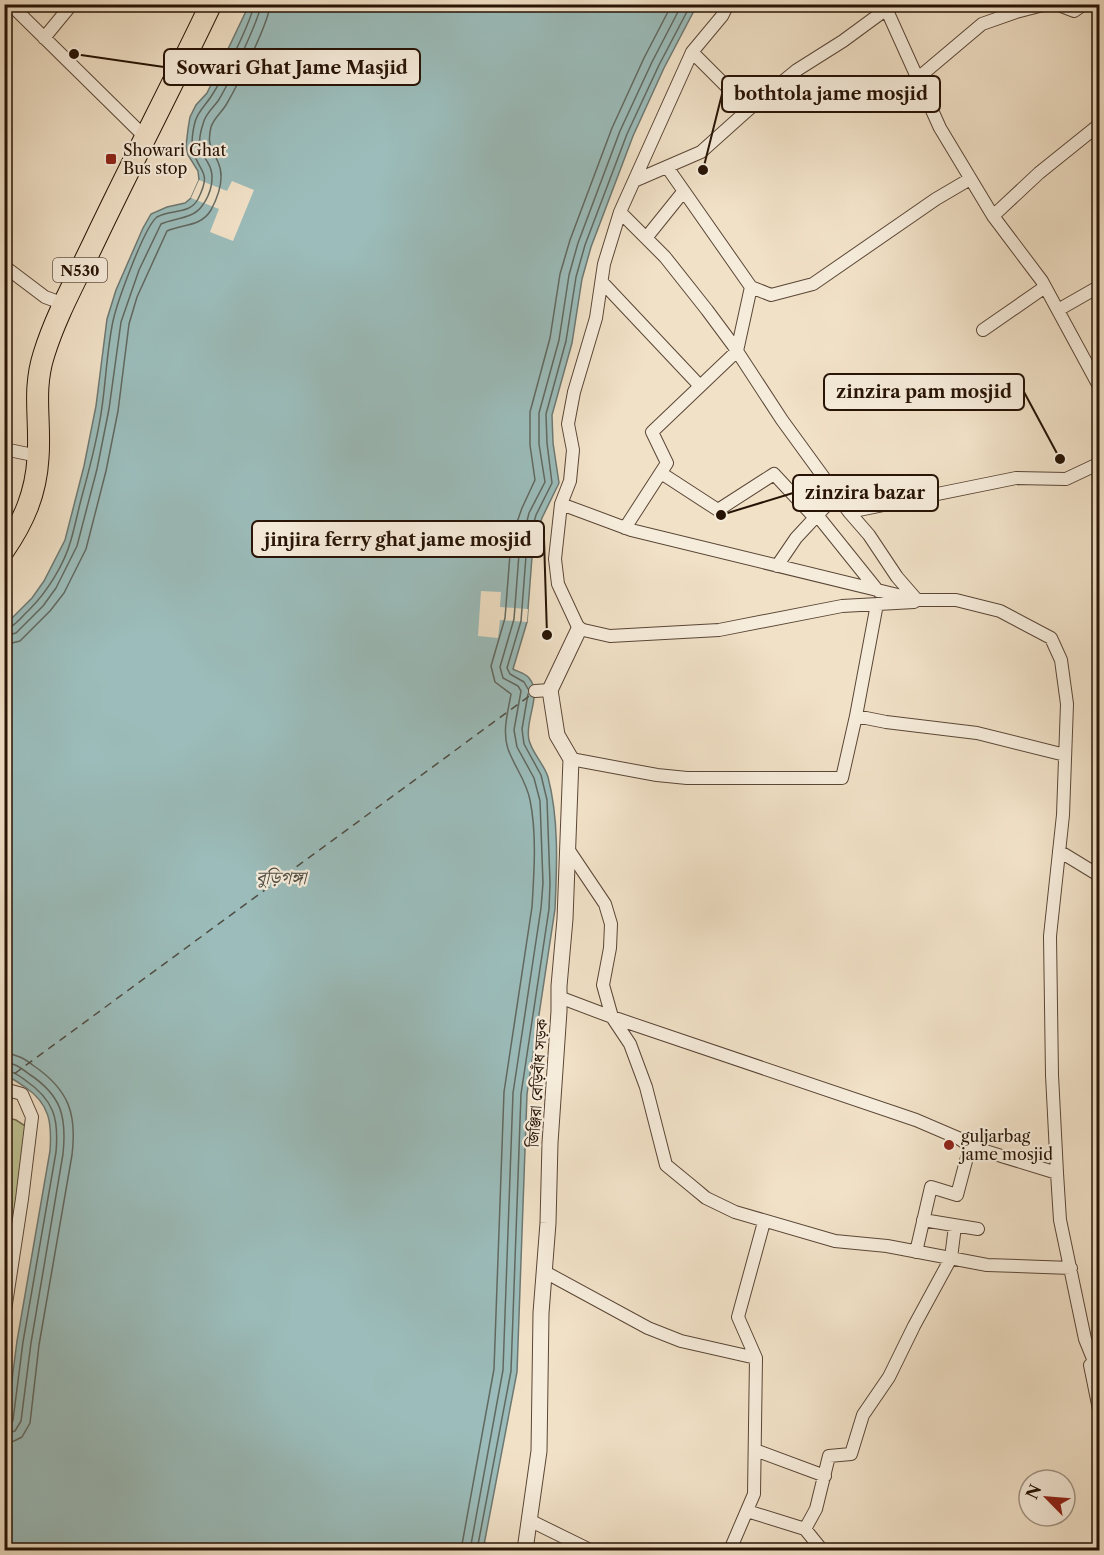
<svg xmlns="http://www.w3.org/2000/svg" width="1104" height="1555" font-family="'Libre Caslon Text','Noto Serif Bengali',serif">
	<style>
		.green { fill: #bec293; stroke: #726a4c; stroke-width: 1.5 }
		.water { fill: #9bbcba; stroke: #6d7872; stroke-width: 1.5 }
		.pier { fill: #f1e1c7 }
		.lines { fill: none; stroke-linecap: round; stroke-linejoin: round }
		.shore { stroke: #616860; stroke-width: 1.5 }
		.ferry { stroke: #504e44; stroke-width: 1.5; stroke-dasharray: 8 6; stroke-linecap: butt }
		.minor-casing { stroke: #5a4636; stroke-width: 14 }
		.tertiary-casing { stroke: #5a4636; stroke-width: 17 }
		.trunk-casing { stroke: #271305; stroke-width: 23 }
		.minor { stroke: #f6ecdb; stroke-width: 12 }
		.tertiary { stroke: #f6ecdb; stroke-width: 15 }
		.trunk { stroke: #f1e1c7; stroke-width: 21 }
		.poi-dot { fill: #8f2418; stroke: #f6ecdb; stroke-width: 2 }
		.labels { text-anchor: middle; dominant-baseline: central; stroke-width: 4.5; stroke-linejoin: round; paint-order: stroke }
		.shield { fill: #f6ecdb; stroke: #655445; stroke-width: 1.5 }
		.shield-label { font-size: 15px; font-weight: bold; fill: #271305 }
		.poi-label { font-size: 16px; fill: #271305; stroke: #f6ecdb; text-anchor: start }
		.street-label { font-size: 16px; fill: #271305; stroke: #f6ecdb }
		.water-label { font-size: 18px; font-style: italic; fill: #504e44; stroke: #f6ecdb }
		.leader { fill: none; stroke: #271305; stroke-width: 2 }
		.callout-dot { fill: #271305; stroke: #f6ecdb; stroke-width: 2 }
		.callout { fill: #f6ecdb; stroke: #271305; stroke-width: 2 }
		.callout-label { font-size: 18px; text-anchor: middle; font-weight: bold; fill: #271305 }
	</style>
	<rect width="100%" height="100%" fill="#f1e1c7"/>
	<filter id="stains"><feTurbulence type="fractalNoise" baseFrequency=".00333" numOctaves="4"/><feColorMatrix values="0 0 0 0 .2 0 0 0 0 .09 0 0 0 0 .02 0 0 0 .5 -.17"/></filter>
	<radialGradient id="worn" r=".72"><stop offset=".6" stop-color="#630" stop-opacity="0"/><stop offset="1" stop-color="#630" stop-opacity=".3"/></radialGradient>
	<path class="green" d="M 5,1117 L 16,1120 L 27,1127 L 5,1283 Z"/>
	<path class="water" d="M 249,5 L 697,5 L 664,68 L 633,136 L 591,247 L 582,279 L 572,343 L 552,415 L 553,443 L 559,483 L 542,518 L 538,530 L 532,557 L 527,622 L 513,669 C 518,672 525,673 529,678 C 543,694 524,721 529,740 C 532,753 544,764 548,777 C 559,819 557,866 555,909 L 527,1094 L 517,1372 L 483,1550 L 5,1550 L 5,1434 L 17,1341 L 50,1151 C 52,1123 50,1104 25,1087 C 19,1083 12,1078 5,1075 L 5,625 L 32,598 L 44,581 L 65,540 L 84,466 L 96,406 L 107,319 L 116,290 L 143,228 L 151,214 L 167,207 L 185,203 L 191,198 L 199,180 L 198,171 L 188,155 L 186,146 L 188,129 L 190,117 L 196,105 L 207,93 Z"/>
	<path class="pier" d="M 199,180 L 227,191 L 232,181 L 254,190 L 233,241 L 210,232 L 219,209 L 191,198 Z
		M 481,591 L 501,592 L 500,607 L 528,609 L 527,622 L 500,620 L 498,638 L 478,636 Z"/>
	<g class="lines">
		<path class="shore" d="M 4,629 C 14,628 22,616 29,610 C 47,592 64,565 71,540 C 75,526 78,511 82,496 C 90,467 98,437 102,407 C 106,379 107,350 113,321 C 117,303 144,227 157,217 C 170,209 190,215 198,199 C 213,169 198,174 193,149 C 191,141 193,130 195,122 C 198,111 206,105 212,95 C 222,80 252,20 254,4
			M 4,636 L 16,633 L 43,606 L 56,588 L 77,546 L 97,469 L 109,409 L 121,322 L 139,270 L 161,224 C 174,218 193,219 202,206 C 211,194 216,176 208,163 C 205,158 201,152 200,146 C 199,140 201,130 203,124 C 205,114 212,109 218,101 C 227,87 260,18 261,4
			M 4,645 L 20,641 L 50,611 L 64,593 L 86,549 L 106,471 L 118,411 L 129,324 L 137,297 L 167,231 C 182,224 201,227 211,210 C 219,195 225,177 218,162 C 211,147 207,144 211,127 C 214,118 221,113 226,105 C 236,88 270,21 270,4
			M 528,689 L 524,682 L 510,674 L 507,668 L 521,621 L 526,556 L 532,529 L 536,515 L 552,483 L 547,443 L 546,414 L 566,341 L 576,277 L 585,245 L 627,134 L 659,65 L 691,4
			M 4,1053 C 17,1054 25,1059 34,1066 C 69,1090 77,1114 72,1155 L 39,1345 L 30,1423 L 22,1437 L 14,1441 L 4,1443
			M 4,1062 C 15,1063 21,1068 29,1074 C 61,1095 67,1116 63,1154 L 31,1343 L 21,1421 L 15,1431 L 4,1434
			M 4,1070 C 13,1071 18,1075 25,1080 C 54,1100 59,1118 56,1152 L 23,1342 L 13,1420 L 10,1425 L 4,1426
			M 461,1550 L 494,1369 L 504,1092 L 532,907 C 534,873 537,834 530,800 C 526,780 515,768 508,749 C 502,731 508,712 511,694 L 495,682 L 491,666 L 505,618 L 510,554 L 516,525 L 522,508 L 535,480 L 530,445 L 530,412 L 550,338 L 560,274 L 570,240 L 612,128 L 644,58 L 672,4
			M 470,1550 L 503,1370 L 513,1093 L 541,908 L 543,883 L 540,801 L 534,778 L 517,747 L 514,730 L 521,691 L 518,686 L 503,678 L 500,667 L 514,619 L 519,554 L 529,513 L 545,482 L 539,444 L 539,413 L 559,340 L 569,275 L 578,243 L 620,131 L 652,62 L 682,4
			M 477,1550 L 511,1371 L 521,1094 L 549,909 L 550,883 L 547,800 L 541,775 L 524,744 L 522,729 L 528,694"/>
		<path class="ferry" d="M 4,1071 L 10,1077 L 532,694"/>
		<defs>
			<path id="minor" d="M 10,4 L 144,136
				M 728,4 L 722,16 L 692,52 L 620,212 L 604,264 L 596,318 L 574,392 L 568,424 L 573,450 L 570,481 L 561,504 L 555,559 L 558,584 L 579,629 L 610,636 L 719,630 L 842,606 L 914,602 L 917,600 L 956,600 L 1000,611 L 1051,638 L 1061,660 L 1067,704 L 1063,815 L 1050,936 L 1052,1075 L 1057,1173 L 1060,1220 L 1085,1339 L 1100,1376
				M 884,4 L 940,128 L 993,216 L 1042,281 L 1100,388
				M 1056,4 L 1074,11 L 1084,4
				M 44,38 L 72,4
				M 692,52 L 749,109
				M 918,78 L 982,24 L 1016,12 L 1047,4
				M 634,181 L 701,152 L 749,109 L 797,70 L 843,41 L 892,5
				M 620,212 L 665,257 L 707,310 L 733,345 L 782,420 L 849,512 L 869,535 L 897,577 L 917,600
				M 993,216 L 1039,173 L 1100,124
				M 646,238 L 683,192
				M 4,266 L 45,297 L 64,304
				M 602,282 L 700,386
				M 751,287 L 771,295 L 813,284 L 936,199 L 970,179
				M 1058,310 L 1100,286
				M 983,330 L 1045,287
				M 4,449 L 38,456
				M 661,473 L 718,510 L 774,474 L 815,518
				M 561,504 L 631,530 L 910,598
				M 849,512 L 1016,478 L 1066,479 L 1100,463
				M 817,515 L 878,591
				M 625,528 L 667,463 L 652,432 L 737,351 L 751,287 L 667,167
				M 777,566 L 796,538 L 836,495
				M 535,691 L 550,690
				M 856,716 L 877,604
				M 571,759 L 657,775 L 687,778 L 842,778 L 856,716 L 886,722 L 977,733 L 1065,755
				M 568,849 L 605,904 L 611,924 L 610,948 L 603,985 L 612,1017 L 630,1044 L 646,1087 L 666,1165 L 694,1188 L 706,1198 L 735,1212 L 835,1241 L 887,1246 L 987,1265 L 1071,1268
				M 1059,851 L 1100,876
				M 559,997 L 612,1017 L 916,1120 L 958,1138 L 972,1147 L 1057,1173
				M 4,1089 L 22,1094 L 32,1117 L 22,1199 L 4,1317
				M 923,1220 L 978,1229
				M 916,1252 L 931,1187 L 957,1195 L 970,1146
				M 545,1272 L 648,1328 L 681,1341 L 756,1358
				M 1090,1365 L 1100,1414
				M 755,1450 L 825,1476
				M 747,1511 L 805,1529
				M 529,1520 L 590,1550
				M 730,1550 L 754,1494 L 756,1358 L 738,1317 L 764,1222
				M 822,1550 L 805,1529 L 816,1509 L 829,1456 L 851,1454 L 863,1415 L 889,1377 L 914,1326 L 951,1258 L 955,1226"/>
			<path id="tertiary" d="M 525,1550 L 539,1451 L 541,1313 L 548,1223 L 550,1143 L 559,1011 L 559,986 L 565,919 L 571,759 L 557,735 L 550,690 L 579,629"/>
			<path id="trunk" d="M 4,550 C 24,521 36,493 38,458 C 41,421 32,391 44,354 C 56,315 77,278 94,242 C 132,162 173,84 211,4"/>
		</defs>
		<use href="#minor" class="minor-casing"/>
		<use href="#tertiary" class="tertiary-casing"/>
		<use href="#trunk" class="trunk-casing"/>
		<use href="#minor" class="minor"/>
		<use href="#tertiary" class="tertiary"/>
		<use href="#trunk" class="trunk"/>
	</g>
	<g class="poi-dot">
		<rect x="105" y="153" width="12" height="12" rx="3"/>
		<circle cx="949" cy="1145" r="6"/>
	</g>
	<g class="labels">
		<rect class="shield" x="53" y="258" width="54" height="24" rx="4.5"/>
		<g class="shield-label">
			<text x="80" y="270">N530</text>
		</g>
		<g class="poi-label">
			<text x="123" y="150">Showari Ghat<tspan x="123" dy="18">Bus stop</tspan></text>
			<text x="961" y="1136">guljarbag<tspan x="961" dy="18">jame mosjid</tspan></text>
		</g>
		<g class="street-label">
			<text transform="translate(537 1083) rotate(-86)">জিঞ্জিরা বেড়িবাঁধ সড়ক</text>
		</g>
		<g class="water-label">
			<text x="281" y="878">বুড়িগঙ্গা</text>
		</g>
	</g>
	<path class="leader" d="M74 54L164 67M703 170L722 94M1060 459L1024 392M721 515L793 493M547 635L544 539"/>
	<g class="callout-dot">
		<circle cx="74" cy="54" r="6"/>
		<circle cx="703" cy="170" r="6"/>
		<circle cx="1060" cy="459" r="6"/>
		<circle cx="721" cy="515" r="6"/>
		<circle cx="547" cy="635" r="6"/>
	</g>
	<g class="callout">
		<rect x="164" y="49" width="256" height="36" rx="6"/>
		<rect x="722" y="76" width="218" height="36" rx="6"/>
		<rect x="824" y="374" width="200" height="36" rx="6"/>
		<rect x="793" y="475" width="145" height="36" rx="6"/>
		<rect x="252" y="521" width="292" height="36" rx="6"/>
	</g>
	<g class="callout-label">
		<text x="292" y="74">Sowari Ghat Jame Masjid</text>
		<text x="831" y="100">bothtola jame mosjid</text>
		<text x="924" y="398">zinzira pam mosjid</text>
		<text x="865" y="499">zinzira bazar</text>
		<text x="398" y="546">jinjira ferry ghat jame mosjid</text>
	</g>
	<rect width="1104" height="1555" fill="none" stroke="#f1e1c7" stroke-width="24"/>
	<rect x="6" y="6" width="1092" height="1543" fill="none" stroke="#271305" stroke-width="3"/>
	<rect x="12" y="12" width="1080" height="1531" fill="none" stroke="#271305" stroke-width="1.5"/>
	<g transform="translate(1047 1498) rotate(295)"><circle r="28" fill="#f6ecdb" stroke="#a39585" stroke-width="1.5"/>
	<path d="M0-4.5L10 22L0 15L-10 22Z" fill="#8f2418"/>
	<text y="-9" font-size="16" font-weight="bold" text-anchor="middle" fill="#271305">N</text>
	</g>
	<rect width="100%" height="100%" filter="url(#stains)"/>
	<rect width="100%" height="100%" fill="url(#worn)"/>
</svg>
